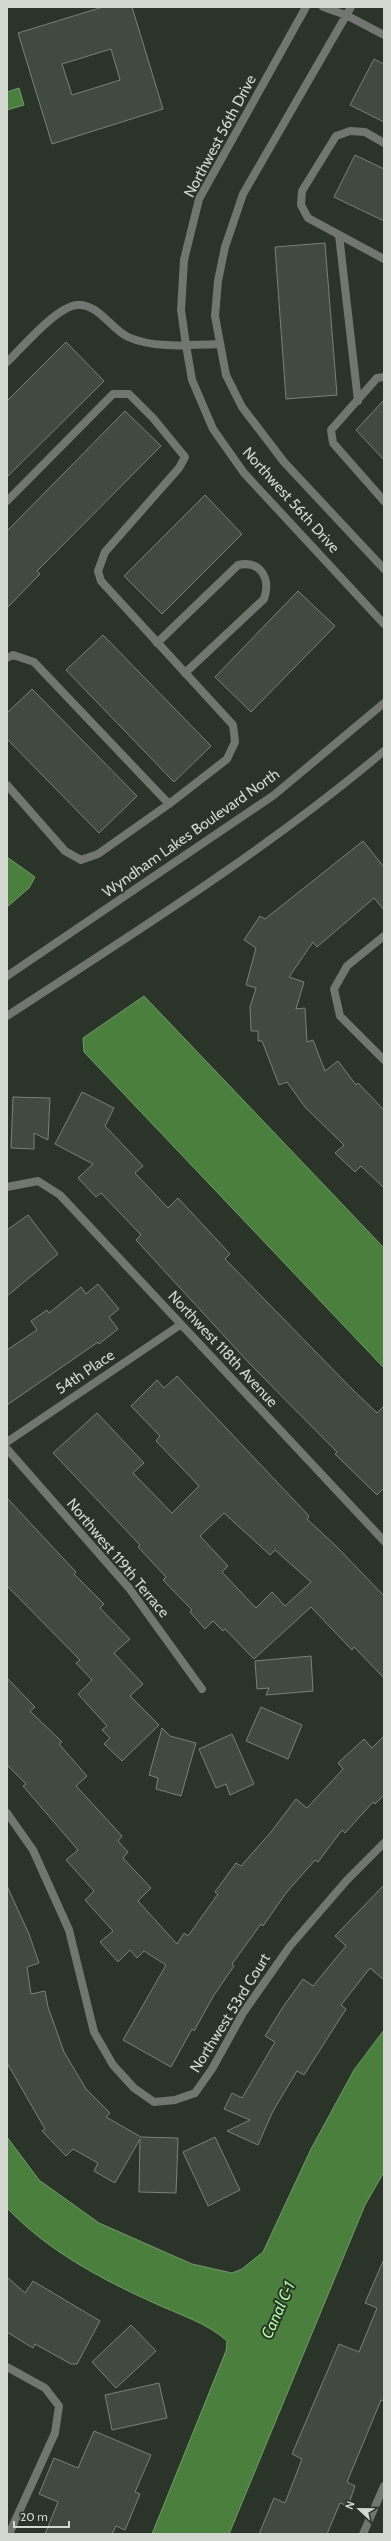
<svg xmlns="http://www.w3.org/2000/svg" width="391" height="2541" font-family="Cabin,sans-serif">
	<style>
		.water { fill: #4a7f3e; stroke: #739a6a }
		.building { fill: #404a3e; stroke: #778375; fill-rule: evenodd }
		.lines { fill: none; stroke-linecap: round; stroke-linejoin: round }
		.service { stroke: #717670; stroke-width: 8 }
		.minor { stroke: #717670; stroke-width: 8 }
		.tertiary { stroke: #717670; stroke-width: 8 }
		.labels { text-anchor: middle; dominant-baseline: central; stroke-width: 4; stroke-linejoin: round; paint-order: stroke }
		.street-label { font-size: 15px; fill: #d2d8d0; stroke: #2a3428 }
		.water-label { font-size: 16px; font-style: italic; fill: #aef99e; stroke: #2a3428 }
	</style>
	<rect width="100%" height="100%" fill="#2a3428"/>
	<path class="water" d="M 19,88 L 24,105 L 7,110 L 7,92 Z
		M 7,857 L 35,877 L 29,888 L 7,907 Z
		M 144,996 L 384,1248 L 384,1368 L 84,1052 L 83,1038 Z
		M 384,2030 L 384,2172 L 365,2205 L 229,2534 L 152,2534 L 226,2351 L 227,2341 C 206,2322 177,2314 152,2302 C 99,2278 47,2250 7,2208 L 7,2137 L 39,2180 L 99,2223 L 192,2264 L 232,2273 L 242,2269 L 263,2252 L 311,2149 L 354,2070 Z"/>
	<path class="building" d="M 103,7 L 132,7 L 163,109 L 52,144 L 18,33 ZM 111,49 L 120,80 L 72,95 L 62,64 Z
		M 374,59 L 384,64 L 384,122 L 350,105 Z
		M 355,155 L 384,169 L 384,221 L 334,197 Z
		M 325,243 L 337,395 L 286,399 L 275,247 Z
		M 66,342 L 104,381 L 7,477 L 7,401 Z
		M 384,400 L 384,460 L 356,430 Z
		M 125,411 L 161,446 L 37,571 L 40,574 L 7,608 L 7,531 Z
		M 205,495 L 242,534 L 162,614 L 124,576 Z
		M 298,591 L 335,626 L 251,712 L 215,677 Z
		M 103,635 L 211,746 L 174,782 L 66,670 Z
		M 32,689 L 137,796 L 99,833 L 7,739 L 7,713 Z
		M 363,841 L 384,867 L 384,910 L 374,898 L 317,947 L 313,942 L 289,977 L 304,982 L 296,1009 L 305,1008 L 307,1042 L 313,1040 L 325,1071 L 338,1061 L 356,1085 L 358,1083 L 384,1110 L 384,1188 L 361,1166 L 355,1172 L 335,1153 L 344,1145 L 305,1107 L 287,1082 L 279,1085 L 262,1041 L 258,1041 L 258,1031 L 251,1031 L 250,1007 L 256,988 L 246,985 L 256,948 L 244,940 L 260,916 L 265,919 Z
		M 82,1092 L 114,1108 L 105,1126 L 143,1166 L 135,1173 L 168,1208 L 178,1198 L 230,1254 L 225,1259 L 352,1389 L 377,1413 L 384,1406 L 384,1488 L 377,1495 L 335,1454 L 337,1452 L 249,1363 L 136,1240 L 141,1235 L 101,1193 L 96,1197 L 78,1178 L 93,1164 L 55,1144 Z
		M 13,1097 L 50,1098 L 48,1140 L 34,1133 L 34,1149 L 11,1148 Z
		M 28,1215 L 58,1254 L 7,1296 L 7,1230 Z
		M 98,1284 L 119,1309 L 109,1317 L 118,1329 L 99,1344 L 98,1342 L 7,1405 L 7,1350 L 37,1330 L 31,1321 L 47,1310 L 49,1313 L 81,1287 L 86,1294 Z
		M 177,1376 L 309,1516 L 307,1519 L 337,1547 L 384,1596 L 384,1678 L 354,1647 L 352,1650 L 311,1607 L 254,1659 L 225,1629 L 223,1631 L 213,1621 L 205,1629 L 190,1612 L 192,1610 L 163,1580 L 166,1577 L 138,1547 L 140,1545 L 53,1453 L 97,1413 L 144,1463 L 133,1473 L 172,1513 L 199,1486 L 156,1441 L 160,1436 L 131,1406 L 157,1380 L 164,1388 ZM 224,1513 L 270,1555 L 275,1550 L 311,1582 L 285,1606 L 272,1592 L 256,1608 L 222,1572 L 228,1566 L 200,1536 Z
		M 7,1498 L 76,1572 L 74,1574 L 104,1604 L 100,1608 L 130,1639 L 114,1653 L 143,1684 L 130,1696 L 159,1725 L 122,1761 L 104,1744 L 110,1738 L 102,1730 L 107,1726 L 78,1694 L 92,1680 L 76,1663 L 80,1660 L 7,1586 Z
		M 311,1656 L 313,1691 L 266,1695 L 269,1688 L 257,1689 L 255,1661 Z
		M 7,1678 L 35,1707 L 30,1711 L 62,1742 L 59,1744 L 87,1776 L 76,1786 L 122,1836 L 118,1841 L 128,1852 L 123,1858 L 151,1888 L 138,1901 L 177,1944 L 184,1933 L 188,1936 L 218,1894 L 215,1892 L 236,1863 L 241,1866 L 271,1832 L 296,1799 L 307,1808 L 343,1769 L 338,1763 L 364,1739 L 372,1748 L 384,1736 L 384,1795 L 375,1804 L 373,1802 L 345,1833 L 342,1830 L 318,1862 L 315,1860 L 286,1893 L 263,1926 L 261,1924 L 232,1964 L 234,1966 L 214,1995 L 194,2031 L 192,2029 L 171,2067 L 123,2040 L 166,1965 L 144,1951 L 137,1958 L 130,1950 L 118,1962 L 100,1942 L 113,1931 L 85,1900 L 94,1891 L 66,1860 L 78,1850 L 23,1786 L 26,1784 L 7,1765 Z
		M 261,1707 L 302,1725 L 288,1759 L 246,1741 Z
		M 162,1728 L 170,1736 L 196,1743 L 181,1796 L 156,1789 L 158,1778 L 149,1775 Z
		M 232,1734 L 254,1784 L 230,1795 L 226,1784 L 216,1788 L 199,1749 Z
		M 384,1885 L 384,1980 L 370,1968 L 341,2005 L 346,2009 L 304,2075 L 297,2071 L 273,2111 L 258,2145 L 227,2131 L 250,2120 L 224,2109 L 232,2093 L 242,2098 L 275,2042 L 265,2036 L 283,2007 L 303,1979 L 313,1986 L 346,1946 L 335,1936 Z
		M 7,1886 L 29,1934 L 39,1963 L 27,1967 L 31,1994 L 45,1991 L 48,2007 L 64,2052 L 86,2089 L 110,2113 L 106,2117 L 141,2137 L 178,2138 L 176,2193 L 139,2192 L 140,2139 L 115,2183 L 94,2171 L 98,2163 L 73,2149 L 66,2156 L 42,2131 L 45,2129 L 7,2063 Z
		M 215,2137 L 240,2190 L 208,2206 L 183,2152 Z
		M 384,2259 L 384,2401 L 381,2400 L 347,2482 L 355,2486 L 348,2506 L 340,2503 L 327,2534 L 259,2534 L 274,2498 L 285,2503 L 302,2459 L 292,2454 L 339,2344 L 359,2352 L 377,2308 L 365,2303 Z
		M 7,2277 L 25,2293 L 33,2281 L 100,2321 L 77,2364 L 71,2364 L 35,2344 L 33,2348 L 7,2332 Z
		M 131,2325 L 156,2351 L 116,2388 L 92,2362 Z
		M 159,2383 L 167,2418 L 112,2430 L 105,2395 Z
		M 94,2431 L 151,2455 L 135,2492 L 140,2494 L 125,2530 L 116,2526 L 112,2534 L 45,2534 L 58,2502 L 39,2494 L 54,2458 L 78,2468 Z"/>
	<g class="lines">
		<path class="service" d="M 384,143 L 365,132 L 350,131 L 336,136 L 302,191 L 301,205 L 308,218 L 384,259
			M 339,235 L 358,401
			M 157,643 L 238,565 C 261,560 271,579 264,599 L 185,673"/>
		<path class="minor" d="M 306,7 L 199,199 L 184,260 L 181,310 L 186,345 L 192,380 L 213,429 L 244,473 L 384,624
			M 323,7 L 346,15 L 384,35
			M 351,7 L 243,194 L 225,247 L 218,281 L 215,316 L 226,375 L 242,407 L 284,462 L 384,569
			M 7,362 C 23,347 56,307 77,305 C 98,303 111,329 128,337 C 155,349 190,345 219,344
			M 384,377 L 377,378 L 331,430 L 333,443 L 384,501
			M 7,501 L 113,394 L 129,394 L 153,418 L 185,457 L 179,468 L 105,552 L 98,571 L 101,581 L 233,725 L 235,742 L 227,759 L 169,804 L 98,854 L 81,860 L 65,851 L 7,785
			M 7,658 L 13,655 L 34,662 L 169,804
			M 384,936 L 347,966 L 334,989 L 340,1016 L 384,1060
			M 7,1187 L 38,1181 L 60,1195 L 384,1541
			M 7,1442 L 180,1325
			M 7,1449 L 129,1588 L 202,1689
			M 7,1813 L 33,1850 L 69,1930 L 94,2032 L 113,2065 L 134,2088 L 154,2102 L 175,2100 L 195,2093 L 212,2069 L 243,2013 L 290,1946 L 347,1880 L 384,1843
			M 7,2367 L 45,2388 L 59,2406 L 55,2433 L 9,2534
			M 363,2534 L 384,2486"/>
		<path class="tertiary" d="M 7,976 L 274,795 L 384,703
			M 7,1016 C 135,932 267,850 384,751"/>
	</g>
	<g class="labels">
		<g class="street-label">
			<text transform="translate(220 136) rotate(-62)">Northwest 56th Drive</text>
			<text transform="translate(291 500) rotate(48)">Northwest 56th Drive</text>
			<text transform="translate(191 833) rotate(-35)">Wyndham Lakes Boulevard North</text>
			<text transform="translate(223 1349) rotate(47)">Northwest 118th Avenue</text>
			<text transform="translate(85 1372) rotate(-34)">54th Place</text>
			<text transform="translate(118 1558) rotate(50)">Northwest 119th Terrace</text>
			<text transform="translate(230 2013) rotate(-58)">Northwest 53rd Court</text>
		</g>
		<g class="water-label">
			<text transform="translate(278 2310) rotate(-66)">Canal C-1</text>
		</g>
	</g>
	<rect width="391" height="2541" fill="none" stroke="#d2d8d0" stroke-width="16"/>
	<g transform="translate(359 2509) rotate(292)" stroke="#2a3428" stroke-width="3" paint-order="stroke">
	<path d="M0-3L7 15L0 10L-7 15Z" fill="#d2d8d0"/>
	<text y="-6" font-size="11" font-weight="bold" text-anchor="middle" fill="#d2d8d0">N</text>
	</g>
	<path d="M14 2521v6h55v-6" fill="none" stroke="#d2d8d0" stroke-width="2"/>
	<text x="20" y="2521" font-size="12" fill="#d2d8d0" stroke="#2a3428" stroke-width="3" paint-order="stroke">20 m</text>
</svg>
